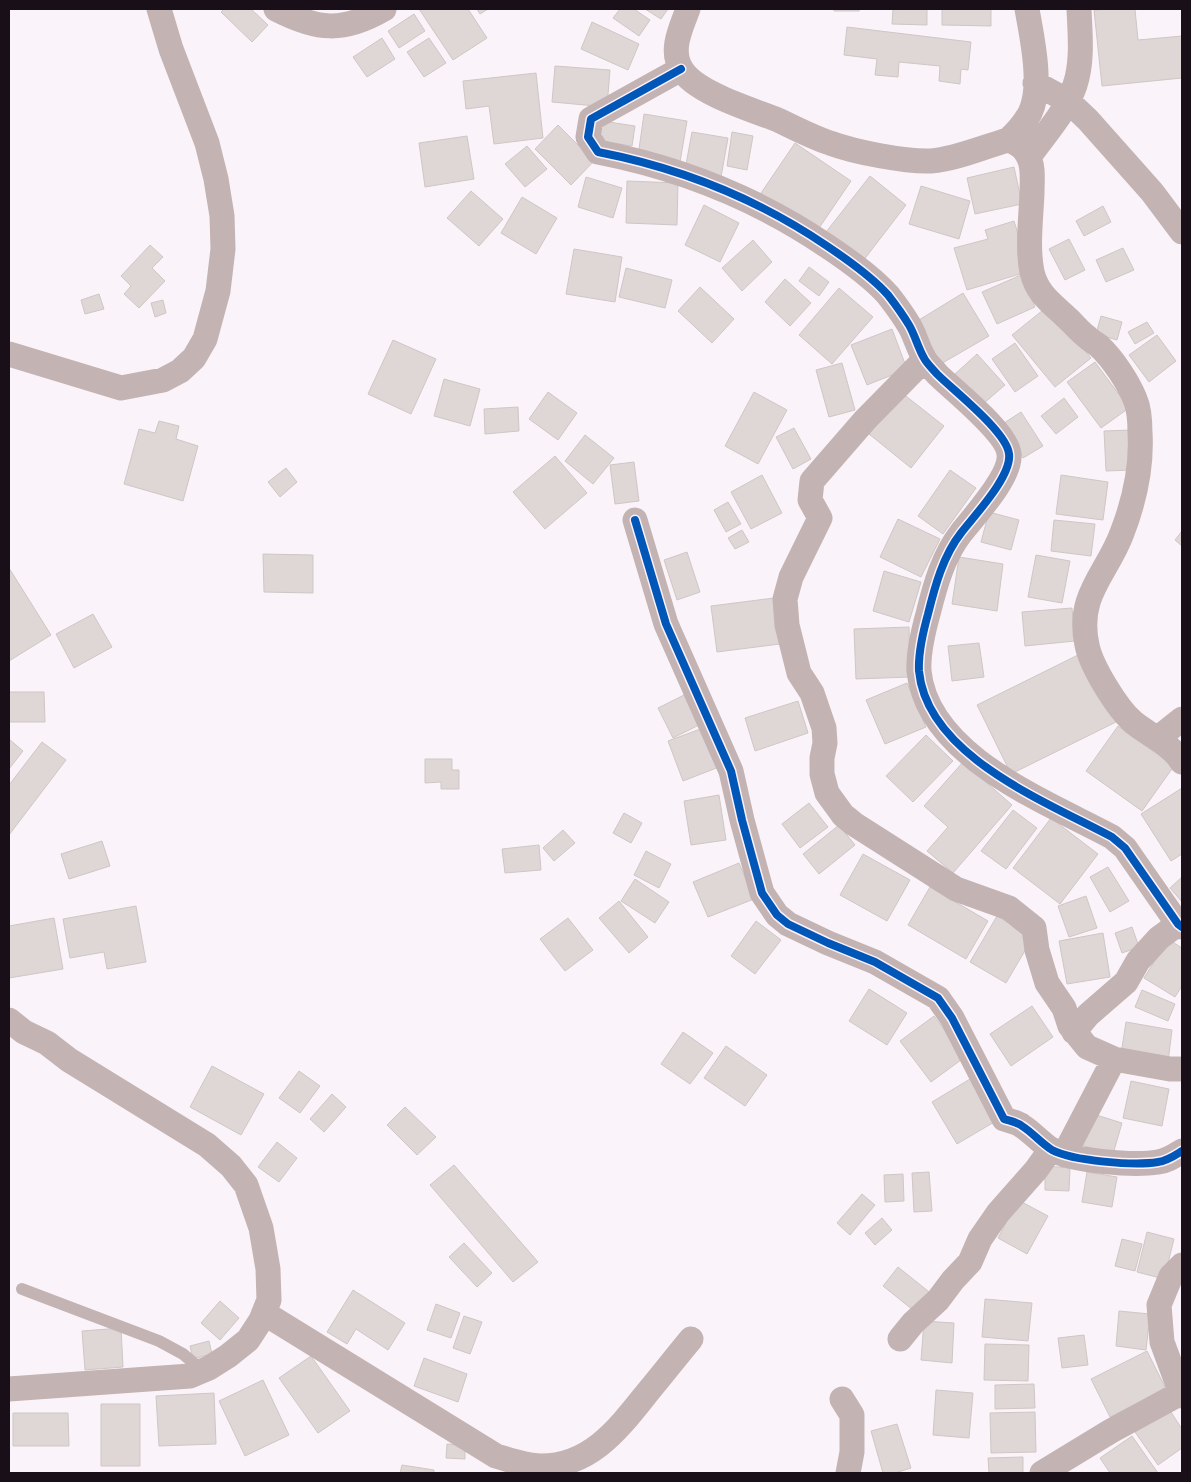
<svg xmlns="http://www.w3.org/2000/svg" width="1191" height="1482" font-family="Karla,sans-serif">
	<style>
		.building { fill: #dfd7d5; stroke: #cfc6c5 }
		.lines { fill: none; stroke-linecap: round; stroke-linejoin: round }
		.service { stroke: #c4b3b3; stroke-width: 12 }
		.minor { stroke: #c4b3b3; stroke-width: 25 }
		.cycleway-casing { stroke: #fdf1fc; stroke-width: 11 }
		.cycleway { stroke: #0057b8; stroke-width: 8 }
	</style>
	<rect width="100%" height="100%" fill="#faf4fa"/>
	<path class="building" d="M 224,9 L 251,9 L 268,25 L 252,42 L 221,12 Z
		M 419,9 L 468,9 L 487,38 L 453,60 Z
		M 477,9 L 488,9 L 480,14 Z
		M 620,9 L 634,9 L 650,20 L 639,36 L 613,18 Z
		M 645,9 L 668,9 L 661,19 Z
		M 834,9 L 860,9 L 859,11 L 834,11 Z
		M 893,9 L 927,9 L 927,25 L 892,24 Z
		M 942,9 L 991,9 L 991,26 L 942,25 Z
		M 1111,9 L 1135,9 L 1138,40 L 1182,36 L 1182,78 L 1102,86 L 1094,10 Z
		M 414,14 L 425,31 L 399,48 L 388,31 Z
		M 592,22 L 639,44 L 628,70 L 581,49 Z
		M 847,27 L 971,42 L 968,70 L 961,69 L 960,84 L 939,81 L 940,66 L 899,62 L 898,77 L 875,75 L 877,59 L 844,55 Z
		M 382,38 L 395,59 L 367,77 L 353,57 Z
		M 429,38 L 446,63 L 424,77 L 407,52 Z
		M 555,66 L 610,70 L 607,107 L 552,102 Z
		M 536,73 L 543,138 L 494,144 L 489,106 L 466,109 L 463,81 Z
		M 644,114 L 687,121 L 680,162 L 638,156 Z
		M 602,121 L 635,126 L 632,146 L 599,141 Z
		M 558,125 L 594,161 L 571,185 L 535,149 Z
		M 692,132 L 728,138 L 721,177 L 685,170 Z
		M 732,132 L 753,136 L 747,170 L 727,166 Z
		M 467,136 L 474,179 L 425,187 L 419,143 Z
		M 795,143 L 851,181 L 815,234 L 759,196 Z
		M 527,146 L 547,169 L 525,187 L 505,164 Z
		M 1014,167 L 1022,204 L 975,214 L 967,178 Z
		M 870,176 L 906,205 L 863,261 L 826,232 Z
		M 586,177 L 622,188 L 613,218 L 578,207 Z
		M 627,181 L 678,183 L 677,225 L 626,223 Z
		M 921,186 L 970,201 L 959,239 L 909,224 Z
		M 471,191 L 503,219 L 479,246 L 447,218 Z
		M 522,197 L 557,218 L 536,254 L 501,233 Z
		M 704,205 L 739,223 L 720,262 L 685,245 Z
		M 1103,206 L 1111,222 L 1084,236 L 1076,221 Z
		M 1014,221 L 1030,271 L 967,290 L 954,248 L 988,239 L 985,230 Z
		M 1069,239 L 1085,270 L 1065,280 L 1049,249 Z
		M 753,240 L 772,262 L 742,291 L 722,268 Z
		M 150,245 L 163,257 L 152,268 L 165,281 L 139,308 L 124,294 L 131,286 L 121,276 Z
		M 1123,248 L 1134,270 L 1106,282 L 1096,260 Z
		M 574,249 L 622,257 L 615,302 L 566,294 Z
		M 809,267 L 829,282 L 819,296 L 799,281 Z
		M 626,268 L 672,280 L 665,308 L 619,297 Z
		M 1021,275 L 1035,307 L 997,324 L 982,292 Z
		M 785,279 L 811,303 L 790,326 L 765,302 Z
		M 700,287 L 734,319 L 712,343 L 678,311 Z
		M 839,288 L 873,317 L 832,364 L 799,335 Z
		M 963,293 L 989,336 L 939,365 L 914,323 Z
		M 99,294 L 104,309 L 85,314 L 81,300 Z
		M 163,300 L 166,313 L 155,317 L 151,303 Z
		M 1048,306 L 1091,358 L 1055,387 L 1012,335 Z
		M 1101,316 L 1122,322 L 1117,340 L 1096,334 Z
		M 1147,322 L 1154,333 L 1135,344 L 1128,332 Z
		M 892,329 L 907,369 L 867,385 L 851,345 Z
		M 1157,335 L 1176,361 L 1149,382 L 1129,355 Z
		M 393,340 L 436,359 L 411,414 L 368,394 Z
		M 1015,343 L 1038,376 L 1015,392 L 992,359 Z
		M 977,354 L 1005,385 L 983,404 L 955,374 Z
		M 1095,362 L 1129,408 L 1101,428 L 1067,382 Z
		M 842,363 L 855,410 L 829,417 L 816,370 Z
		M 444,379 L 480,389 L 470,426 L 434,416 Z
		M 548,392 L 577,413 L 558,440 L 529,419 Z
		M 754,392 L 787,410 L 758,464 L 725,446 Z
		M 902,393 L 944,426 L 911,468 L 869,434 Z
		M 1064,398 L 1078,417 L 1056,434 L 1041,416 Z
		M 518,407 L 519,431 L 485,434 L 484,409 Z
		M 1021,412 L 1043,446 L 1023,458 L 1001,425 Z
		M 159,421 L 179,426 L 176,439 L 198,446 L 183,501 L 124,484 L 139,429 L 155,433 Z
		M 794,428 L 811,459 L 793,469 L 776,437 Z
		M 1131,430 L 1132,470 L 1106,471 L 1104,431 Z
		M 585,435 L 614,458 L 593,484 L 565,461 Z
		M 555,456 L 587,493 L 545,529 L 513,492 Z
		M 634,462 L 639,501 L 615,504 L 610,465 Z
		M 286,468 L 297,482 L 280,497 L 268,482 Z
		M 950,470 L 976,488 L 943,534 L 918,516 Z
		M 762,475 L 782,513 L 751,529 L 731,492 Z
		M 1061,475 L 1108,482 L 1103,520 L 1056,514 Z
		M 728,502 L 741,524 L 726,532 L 714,510 Z
		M 989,512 L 1019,520 L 1011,550 L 981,542 Z
		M 898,519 L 940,539 L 921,577 L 880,557 Z
		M 1054,520 L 1095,524 L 1091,556 L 1051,551 Z
		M 742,530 L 749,542 L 735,549 L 728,538 Z
		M 1182,531 L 1182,546 L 1175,540 Z
		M 687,552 L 700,592 L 677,600 L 664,560 Z
		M 263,554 L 313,555 L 313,593 L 264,592 Z
		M 1036,555 L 1070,561 L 1062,603 L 1028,597 Z
		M 959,557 L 1003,564 L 997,611 L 952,604 Z
		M 9,568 L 51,635 L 9,661 Z
		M 884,571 L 921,582 L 909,622 L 873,611 Z
		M 774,598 L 780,644 L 717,652 L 711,606 Z
		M 1072,608 L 1075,641 L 1025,646 L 1022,612 Z
		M 93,614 L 112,647 L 74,668 L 56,634 Z
		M 909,627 L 910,677 L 856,679 L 854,629 Z
		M 979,643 L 984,677 L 952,681 L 948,646 Z
		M 1086,651 L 1120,720 L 1011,774 L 977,705 Z
		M 907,683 L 926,727 L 885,744 L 866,700 Z
		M 9,692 L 44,692 L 45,722 L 9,722 Z
		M 684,695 L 699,725 L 673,738 L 658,708 Z
		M 798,701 L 808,733 L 755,751 L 745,718 Z
		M 1118,726 L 1174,766 L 1142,811 L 1086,771 Z
		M 703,728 L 719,767 L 683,781 L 668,741 Z
		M 926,735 L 953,761 L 913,802 L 886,776 Z
		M 9,739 L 23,751 L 9,769 Z
		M 42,742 L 66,760 L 9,835 L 9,785 Z
		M 425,759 L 452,759 L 452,770 L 459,770 L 459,789 L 441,789 L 441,782 L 425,783 Z
		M 963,762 L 1012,805 L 953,873 L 927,851 L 948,827 L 924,806 Z
		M 1182,788 L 1182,854 L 1171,861 L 1141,814 Z
		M 719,795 L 726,840 L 691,845 L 684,801 Z
		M 809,803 L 828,827 L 800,848 L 782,824 Z
		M 1013,810 L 1037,828 L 1006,869 L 981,851 Z
		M 624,813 L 642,823 L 631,843 L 613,833 Z
		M 1051,818 L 1098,854 L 1060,904 L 1013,868 Z
		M 839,825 L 855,845 L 819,874 L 803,854 Z
		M 563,830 L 575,843 L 554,861 L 543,848 Z
		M 102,841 L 110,866 L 69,879 L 61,854 Z
		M 539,845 L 541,870 L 505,873 L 502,849 Z
		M 646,851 L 671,864 L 659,888 L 634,875 Z
		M 863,854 L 910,880 L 887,921 L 840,895 Z
		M 739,863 L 754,899 L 708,917 L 693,882 Z
		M 1108,867 L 1129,901 L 1110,912 L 1090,877 Z
		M 1182,877 L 1182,902 L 1170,888 Z
		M 635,879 L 669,902 L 655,923 L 621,901 Z
		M 930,887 L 988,921 L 966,959 L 908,925 Z
		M 1086,896 L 1097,928 L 1069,937 L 1058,906 Z
		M 619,901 L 648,937 L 629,953 L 599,918 Z
		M 136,906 L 146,962 L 107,969 L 104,952 L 70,958 L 63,919 Z
		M 997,916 L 1033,937 L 1006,983 L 970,962 Z
		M 54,918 L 63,969 L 9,978 L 9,926 Z
		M 568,918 L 593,950 L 565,971 L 540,939 Z
		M 756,921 L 781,940 L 755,974 L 731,956 Z
		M 1132,927 L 1139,947 L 1122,953 L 1115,933 Z
		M 1103,933 L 1110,977 L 1067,984 L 1059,941 Z
		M 1168,939 L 1182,948 L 1182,986 L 1175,997 L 1144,978 Z
		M 869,989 L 907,1013 L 887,1045 L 849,1021 Z
		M 1142,990 L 1175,1004 L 1168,1021 L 1135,1007 Z
		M 1032,1006 L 1053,1037 L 1011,1066 L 990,1034 Z
		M 934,1016 L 965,1057 L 931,1082 L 900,1041 Z
		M 1126,1022 L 1172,1030 L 1168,1062 L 1121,1054 Z
		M 683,1032 L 713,1053 L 690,1084 L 661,1064 Z
		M 726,1046 L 767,1075 L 745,1106 L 704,1078 Z
		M 212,1066 L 264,1094 L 241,1135 L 190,1107 Z
		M 299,1071 L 320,1086 L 300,1113 L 279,1098 Z
		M 970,1079 L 996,1121 L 957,1144 L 932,1102 Z
		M 1131,1081 L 1169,1089 L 1162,1126 L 1123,1118 Z
		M 332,1094 L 346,1107 L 324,1132 L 310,1119 Z
		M 405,1107 L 436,1137 L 417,1155 L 387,1125 Z
		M 1090,1113 L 1122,1123 L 1113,1154 L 1081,1145 Z
		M 277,1142 L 297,1158 L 279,1182 L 258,1167 Z
		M 454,1165 L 538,1262 L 513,1282 L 430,1185 Z
		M 1045,1166 L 1070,1168 L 1069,1191 L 1045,1190 Z
		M 929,1172 L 932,1211 L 914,1212 L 912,1173 Z
		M 1087,1172 L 1117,1177 L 1112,1207 L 1082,1202 Z
		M 903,1174 L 904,1201 L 885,1202 L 884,1175 Z
		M 862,1194 L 875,1205 L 850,1235 L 837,1223 Z
		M 1018,1200 L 1048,1216 L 1027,1254 L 998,1238 Z
		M 882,1218 L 892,1230 L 875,1245 L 865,1233 Z
		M 1147,1232 L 1174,1239 L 1164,1279 L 1137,1272 Z
		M 1122,1239 L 1142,1244 L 1135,1271 L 1115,1266 Z
		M 464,1243 L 492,1273 L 477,1287 L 449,1257 Z
		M 898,1267 L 933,1295 L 918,1314 L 883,1286 Z
		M 353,1290 L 405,1323 L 388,1350 L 356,1329 L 347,1344 L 327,1332 Z
		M 985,1299 L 1032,1303 L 1028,1341 L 982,1337 Z
		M 220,1301 L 239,1318 L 220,1340 L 201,1323 Z
		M 436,1304 L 460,1313 L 451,1338 L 427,1330 Z
		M 1119,1311 L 1150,1314 L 1146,1350 L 1116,1346 Z
		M 464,1316 L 482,1322 L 470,1354 L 453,1348 Z
		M 924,1321 L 954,1323 L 952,1363 L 921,1360 Z
		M 121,1328 L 123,1367 L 85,1370 L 82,1331 Z
		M 1084,1335 L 1088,1365 L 1062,1368 L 1058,1338 Z
		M 209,1341 L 212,1354 L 193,1359 L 190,1346 Z
		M 985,1344 L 1029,1345 L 1028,1381 L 984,1380 Z
		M 1147,1351 L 1166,1389 L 1110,1417 L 1091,1379 Z
		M 311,1356 L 350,1411 L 318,1433 L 279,1378 Z
		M 424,1358 L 467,1374 L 458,1402 L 414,1386 Z
		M 263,1380 L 289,1435 L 245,1456 L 219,1401 Z
		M 1034,1384 L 1035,1408 L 995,1409 L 995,1385 Z
		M 936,1390 L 973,1393 L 969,1438 L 933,1435 Z
		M 214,1393 L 216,1444 L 159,1446 L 156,1396 Z
		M 101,1404 L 140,1404 L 140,1466 L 101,1466 Z
		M 1169,1409 L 1182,1429 L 1182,1448 L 1158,1465 L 1135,1432 Z
		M 1035,1412 L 1036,1452 L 991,1453 L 990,1413 Z
		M 13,1413 L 68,1413 L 69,1446 L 13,1446 Z
		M 897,1424 L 911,1468 L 895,1473 L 883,1473 L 871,1431 Z
		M 1132,1436 L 1158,1473 L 1110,1473 L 1100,1458 Z
		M 447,1444 L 465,1445 L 465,1459 L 446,1458 Z
		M 1023,1457 L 1023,1473 L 989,1473 L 988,1458 Z
		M 402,1465 L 434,1470 L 434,1473 L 400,1473 Z"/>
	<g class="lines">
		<path class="service" d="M 22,1289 L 159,1341 L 183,1354 L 203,1371"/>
		<path class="minor" d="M 276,9 C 317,30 343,33 384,9
			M 688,9 C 681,28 669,51 682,70 C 696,93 753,110 778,120 C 795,128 812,137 830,143 C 854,152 906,162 931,161 C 957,159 983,147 1008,140 C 1017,143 1024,147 1028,156 C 1034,166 1032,181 1032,193 C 1031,218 1027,247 1032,272 C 1037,293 1050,302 1065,316 C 1073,323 1079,331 1087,337 C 1091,341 1095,343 1099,346 C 1113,359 1128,382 1135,399 C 1139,408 1140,423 1140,433 C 1142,466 1134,502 1122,533 C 1107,574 1076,595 1087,645 C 1091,666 1117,708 1133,722 C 1150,736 1170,743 1182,762
			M 681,69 L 591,119 L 588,137 L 598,152 C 680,168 758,199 827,246 C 848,260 871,276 888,295 C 895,304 903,315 909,325 C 915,335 918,348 924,358 C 927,364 933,369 937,374 C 954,391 1007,432 1009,454 C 1012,476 974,516 961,533 C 943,556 935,586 928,614 C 923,632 918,652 919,671 C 927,756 1047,802 1112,837 L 1125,848 L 1178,924 L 1182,927
			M 1035,83 L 1068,101 L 1088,120 L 1152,192 L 1182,232
			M 1008,140 C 1017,132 1024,124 1030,113 C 1043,86 1032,38 1027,9
			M 1029,157 C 1045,134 1066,112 1075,85 C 1083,61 1080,34 1079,9
			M 9,354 L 121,388 L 163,380 L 180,371 L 194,358 L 205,339 L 218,291 L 223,249 L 222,216 L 216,179 L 207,143 L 171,49 L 159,9
			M 924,360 L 865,420 L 812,481 L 810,500 L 820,518 L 791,577 L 785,599 L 787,625 L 799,673 L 812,693 L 824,728 L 825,743 L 822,758 L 822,774 L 827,793 L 843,815 L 854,824 L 956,889 L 1009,908 L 1034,928 L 1037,950 L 1047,983 L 1064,1008 L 1070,1026 L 1087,1047 L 1114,1059 L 1170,1069 L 1182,1069
			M 635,520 L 666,624 L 731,771 L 742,820 L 762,893 L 777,915 L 788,924 L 828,943 L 875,962 L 938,998 L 952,1018 L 1004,1119 C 1010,1121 1017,1122 1022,1126 C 1033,1133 1041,1143 1052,1150 C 1073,1161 1134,1166 1158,1162 C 1167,1161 1174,1156 1182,1151
			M 1158,738 L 1182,719
			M 9,1020 L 24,1032 L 47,1043 L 69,1060 L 207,1145 L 231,1166 L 246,1185 L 261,1228 L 268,1269 L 269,1300 L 261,1320 L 248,1340 L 228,1356 L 209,1368 L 190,1376 L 9,1389
			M 1074,1032 L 1088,1015 L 1126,982 L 1138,961 L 1159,938 L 1178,924
			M 1064,1155 L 1114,1059
			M 1182,1265 L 1171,1276 L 1159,1305 L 1162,1342 L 1182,1396
			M 264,1313 L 496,1456 C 510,1460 526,1466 541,1466 C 591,1466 619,1428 647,1393 C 662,1375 676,1357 691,1339
			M 900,1339 L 913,1323 L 938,1300 L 953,1280 L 970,1262 L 980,1239 L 998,1213 L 1036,1170 L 1051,1149
			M 842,1399 L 852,1415 L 852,1452 L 848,1473
			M 1042,1473 L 1111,1431 L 1181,1393"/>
		<defs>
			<path id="cycleway" d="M 681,69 L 591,119 L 588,137 L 598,152 C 680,168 758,199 827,246 C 848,260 871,276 888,295 C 895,304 903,315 909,325 C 915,335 918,348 924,358 C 927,364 933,369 937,374 C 954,391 1007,432 1009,454 C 1012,476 974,516 961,533 C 943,556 935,586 928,614 C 923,632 918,652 919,671 C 927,756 1047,802 1112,837 L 1125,848 L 1178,924 L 1182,927
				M 635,520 L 666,624 L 731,771 L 742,820 L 762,893 L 777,915 L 788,924 L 828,943 L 875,962 L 938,998 L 952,1018 L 1004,1119 C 1010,1121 1017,1122 1022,1126 C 1033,1133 1041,1143 1052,1150 C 1073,1161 1134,1166 1158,1162 C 1167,1161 1174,1156 1182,1151"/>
		</defs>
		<use href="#cycleway" class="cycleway-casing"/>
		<use href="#cycleway" class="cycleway"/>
	</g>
	<rect width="1191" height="1482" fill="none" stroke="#180f18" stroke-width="20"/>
</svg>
